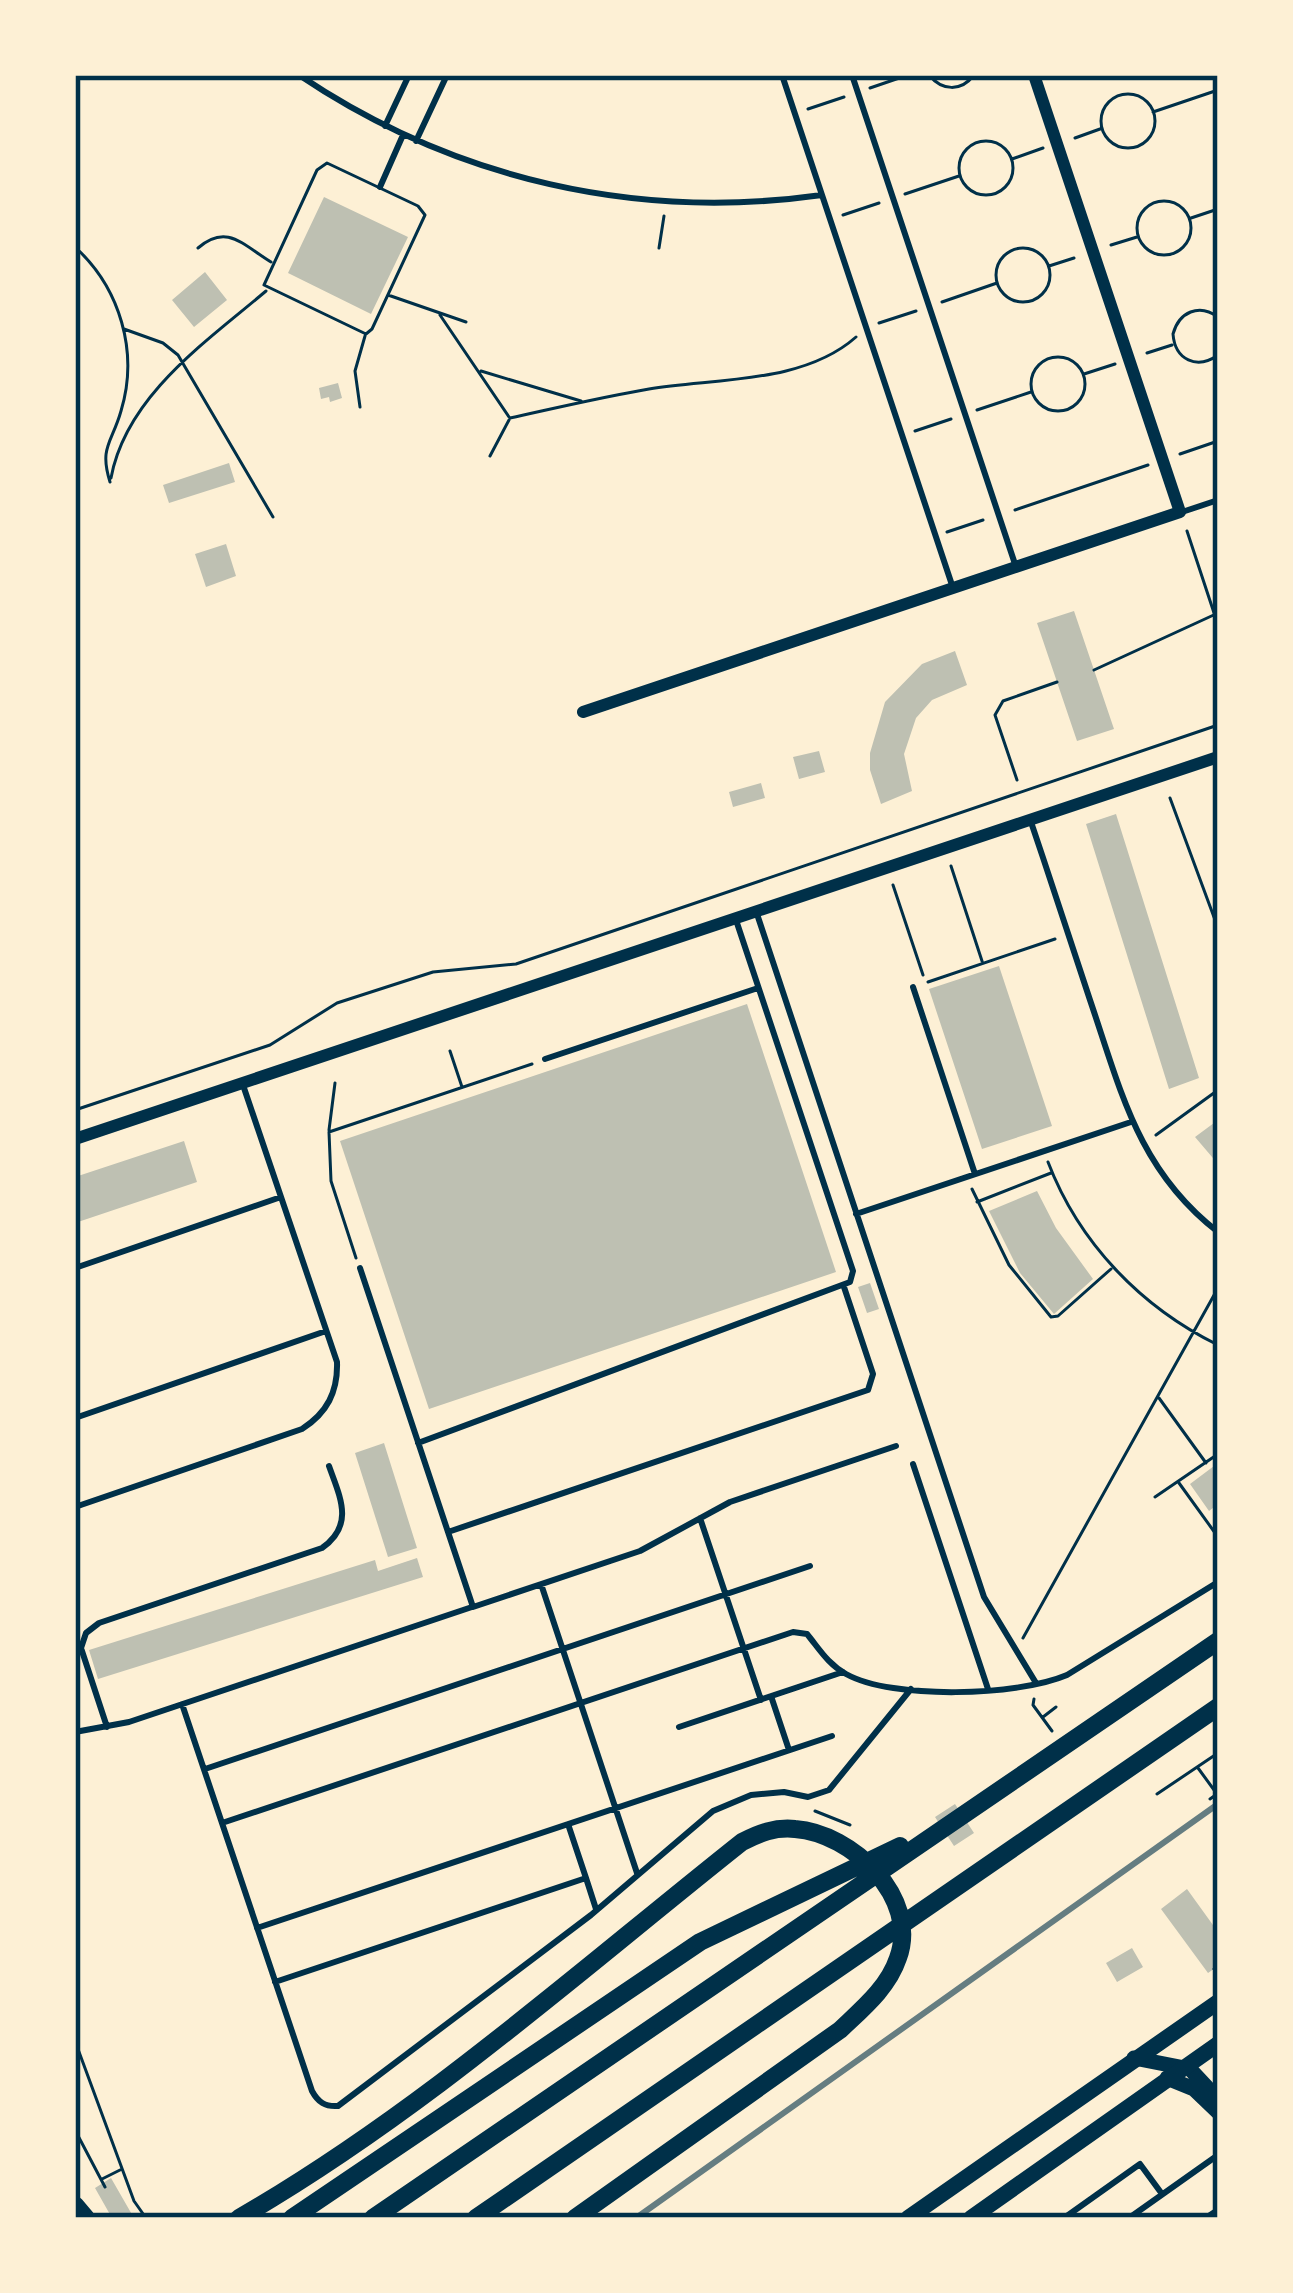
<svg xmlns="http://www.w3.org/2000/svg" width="1293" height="2293" font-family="'DejaVu Sans',sans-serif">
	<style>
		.building { fill: #bec0b2 }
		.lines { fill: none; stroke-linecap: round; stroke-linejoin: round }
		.path { stroke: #003049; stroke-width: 3 }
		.service { stroke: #003049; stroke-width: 6 }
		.minor { stroke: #003049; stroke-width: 12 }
		.tertiary { stroke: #003049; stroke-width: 15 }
		.secondary { stroke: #003049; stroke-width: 16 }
		.primary { stroke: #003049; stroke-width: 18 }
		.rail { stroke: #657d81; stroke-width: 6 }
		.neatline { fill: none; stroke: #003049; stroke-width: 4.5 }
	</style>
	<rect width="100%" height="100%" fill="#fdf0d5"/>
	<path class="building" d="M 324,197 L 408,237 L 371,314 L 288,273 Z
		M 205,272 L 227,300 L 194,327 L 172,300 Z
		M 338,383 L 342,398 L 330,402 L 329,397 L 321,399 L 319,388 Z
		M 229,463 L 235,482 L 169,503 L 163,485 Z
		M 226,544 L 236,576 L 206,587 L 195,554 Z
		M 1074,611 L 1114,729 L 1077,741 L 1037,623 Z
		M 955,651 L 967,685 L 932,700 L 916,718 L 904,754 L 912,791 L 881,804 L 870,770 L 870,753 L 885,702 L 922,664 Z
		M 819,751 L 825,772 L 799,779 L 793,757 Z
		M 761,783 L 765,798 L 733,807 L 729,792 Z
		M 1116,814 L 1199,1078 L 1169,1089 L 1086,824 Z
		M 999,966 L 1052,1126 L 982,1149 L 929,989 Z
		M 747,1004 L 836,1272 L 429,1409 L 340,1141 Z
		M 1218,1120 L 1218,1164 L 1195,1137 Z
		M 184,1141 L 197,1182 L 75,1223 L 75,1177 Z
		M 1037,1191 L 1056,1228 L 1093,1279 L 1054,1314 L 1020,1273 L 989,1211 Z
		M 870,1283 L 879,1309 L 867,1313 L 858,1287 Z
		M 384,1443 L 417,1548 L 388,1557 L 355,1453 Z
		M 1218,1463 L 1218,1504 L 1209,1511 L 1190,1484 Z
		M 417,1558 L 423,1577 L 98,1679 L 89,1650 L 375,1560 L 378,1571 Z
		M 955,1804 L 974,1833 L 954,1846 L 935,1817 Z
		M 1187,1889 L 1218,1932 L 1218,1966 L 1208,1973 L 1161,1909 Z
		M 1132,1948 L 1143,1967 L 1117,1982 L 1106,1963 Z
		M 111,2178 L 134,2218 L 112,2218 L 95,2188 Z"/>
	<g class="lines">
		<path class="path" d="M 929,75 C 942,91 961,92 974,75
			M 870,88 L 908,75
			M1101 121a27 27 0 1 1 54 0a27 27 0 1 1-54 0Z
			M 808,109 L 844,97
			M 1153,112 L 1218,90
			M 1075,138 L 1100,129
			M959 168a27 27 0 1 1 54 0a27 27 0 1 1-54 0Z
			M 1012,159 L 1043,148
			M 327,163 L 418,206 L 425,215 L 372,329 L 366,334 L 264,285 L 317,170 Z
			M 905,194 L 959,176
			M1137 228a27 27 0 1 1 54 0a27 27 0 1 1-54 0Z
			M 843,215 L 879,203
			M 1191,218 L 1218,209
			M 1111,245 L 1137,237
			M 75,247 C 120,288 139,352 121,411 C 112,443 99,447 110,482
			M 198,248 C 227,223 243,245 271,262
			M 659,248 L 664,216
			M996 275a27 27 0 1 1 54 0a27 27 0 1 1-54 0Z
			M 1049,266 L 1074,258
			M 388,295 L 466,322
			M 942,302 L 997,283
			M 440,315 L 509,417
			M 1218,317 C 1199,303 1179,312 1173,334 C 1175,360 1197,370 1218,355
			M 879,323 L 916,311
			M 124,329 L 163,343 L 178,355 L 273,517
			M 1147,353 L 1172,345
			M1031 384a27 27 0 1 1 54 0a27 27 0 1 1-54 0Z
			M 481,371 L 581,401
			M 1084,374 L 1115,364
			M 360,407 L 355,371 L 365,336
			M 977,410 L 1031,392
			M 510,418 C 556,408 602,397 649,389 C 716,378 803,384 856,337
			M 915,431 L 951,419
			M 1180,454 L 1218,441
			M 490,456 L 509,420
			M 111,478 C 126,396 207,341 266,291
			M 1015,510 L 1148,465
			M 1187,531 L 1218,625
			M 947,532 L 983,520
			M 1094,670 L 1218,613
			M 1017,780 L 995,715 L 1003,701 L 1057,682
			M 1170,798 L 1218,928
			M 951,866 L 982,961
			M 893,885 L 923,975
			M 928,982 L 1055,939
			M 450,1051 L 462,1087
			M 75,1110 L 270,1045 L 337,1003 L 433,972 L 516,964 L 1218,725
			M 329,1130 L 335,1083
			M 1156,1135 L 1218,1090
			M 1048,1162 C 1079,1243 1141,1307 1218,1345
			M 972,1189 L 1009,1265 L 1051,1317 L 1058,1316 L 1111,1269
			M 977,1202 L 1051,1173
			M 356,1258 L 331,1181 L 329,1132 L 532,1064
			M 1159,1398 L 1206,1463
			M 1179,1483 L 1218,1537
			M 1155,1497 L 1218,1454
			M 1023,1638 L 1218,1288
			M 1034,1699 L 1033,1705 L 1052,1731
			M 1043,1717 L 1056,1707
			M 1198,1768 L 1217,1794 L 1210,1799
			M 1157,1794 L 1218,1753
			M 815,1811 L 850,1825
			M 1214,1969 L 1218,1975
			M 75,2041 L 134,2201 L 146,2218
			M 75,2130 L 105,2187
			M 102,2179 L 120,2170
			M 1203,2218 L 1218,2208"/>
		<path class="service" d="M 299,75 C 455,180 637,221 822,195
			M 782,75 L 953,588
			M 852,75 L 1016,567
			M 385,126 L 409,75
			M 416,141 L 447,75
			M 380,187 L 403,135
			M 1182,512 L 1218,500
			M 1031,822 C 1051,881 1070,940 1090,1000 C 1121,1091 1138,1170 1218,1232
			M 757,914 L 984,1597 L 1036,1683
			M 913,987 L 975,1174
			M 545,1059 L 758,988
			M 856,1214 L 1131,1122
			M 75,1268 L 281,1197
			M 360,1268 L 473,1607 L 640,1551 L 730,1502 L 896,1446
			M 75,1418 L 326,1331
			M 418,1443 L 850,1282 L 853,1271 L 736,920
			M 913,1464 L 988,1689
			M 75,1507 L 302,1429 C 327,1413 338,1392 337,1362 L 243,1085
			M 700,1518 L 761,1700
			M 448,1532 L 868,1390 L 873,1374 L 844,1287
			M 541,1584 L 637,1873
			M 771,1696 L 789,1750
			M 182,1704 L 312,2091 C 318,2102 325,2107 338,2106 L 591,1915 L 713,1811 L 751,1795 L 784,1792 L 808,1797 L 829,1790 L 911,1689
			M 107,1727 L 81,1648 L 86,1633 L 99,1623 L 322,1548 C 355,1525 340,1497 329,1466
			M 679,1727 L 843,1672
			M 75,1732 L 129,1722 L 472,1607
			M 205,1769 L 810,1566
			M 222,1823 L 793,1632 L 807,1634 C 820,1650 828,1664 846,1674 C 893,1700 1018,1696 1067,1675 L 1218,1582
			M 586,1878 L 596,1909
			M 257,1928 L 832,1736
			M 275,1982 L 586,1878 L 568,1824
			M 1064,2218 L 1140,2164 L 1162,2194
			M 1129,2218 L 1218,2155"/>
		<path class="minor" d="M 583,712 L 1180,512 L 1034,75
			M 75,1139 L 1218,757"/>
		<path class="tertiary" d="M 1134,2058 L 1190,2069 L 1218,2099
			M 1167,2078 L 1194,2089 L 1218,2112"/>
		<path class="secondary" d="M 908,2218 L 1218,2002
			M 971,2218 L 1218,2044"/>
		<path class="primary" d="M 75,2205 L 86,2218
			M 239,2218 C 421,2113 578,1972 742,1842 C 759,1833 775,1827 795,1829 C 852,1833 920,1898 898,1958 C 888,1988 862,2009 840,2030 L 575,2218
			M 292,2218 L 700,1942 L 900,1846
			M 373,2218 L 1218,1641
			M 476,2218 L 1218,1707"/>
		<path class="rail" d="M 636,2218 L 1218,1804"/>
	</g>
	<rect width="1293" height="2293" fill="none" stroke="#fdf0d5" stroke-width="156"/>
	<rect x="78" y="78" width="1137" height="2137" class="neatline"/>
</svg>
